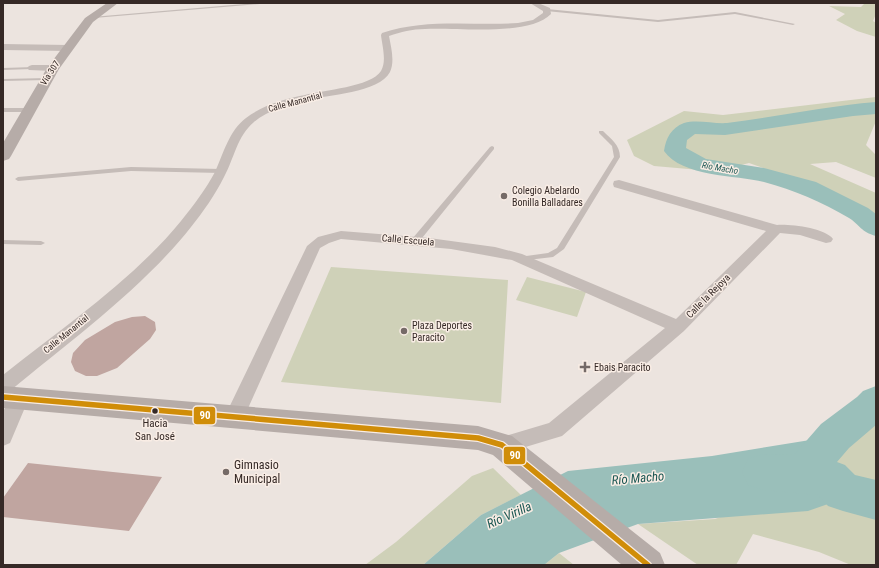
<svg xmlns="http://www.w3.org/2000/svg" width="879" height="568" font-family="'Roboto Condensed',sans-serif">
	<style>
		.green { fill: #cfd1b8 }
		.water { fill: #9abfba }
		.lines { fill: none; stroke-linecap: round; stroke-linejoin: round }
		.river { fill: #9abfba; fill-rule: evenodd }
		.building { fill: #c0a5a0 }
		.lane { fill: #c5bcb8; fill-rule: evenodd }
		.street { fill: #c5bcb8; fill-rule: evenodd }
		.secondary { fill: #b6aca8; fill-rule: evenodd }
		.bus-1-casing { stroke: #f9ede5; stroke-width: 8 }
		.bus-1 { stroke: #d08d08; stroke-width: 5.5 }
		.poi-dot { fill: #756a67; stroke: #f9ede5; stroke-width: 1.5 }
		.bus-dot { fill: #352926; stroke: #f9ede5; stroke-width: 1.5 }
		.labels { text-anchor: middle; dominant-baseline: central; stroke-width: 3; stroke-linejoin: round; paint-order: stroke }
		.far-street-label { font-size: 9px; fill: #352926; stroke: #f9ede5 }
		.far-water-label { font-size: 9px; font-style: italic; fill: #1b5753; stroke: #f9ede5 }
		.poi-label { font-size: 10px; fill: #352926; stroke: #f9ede5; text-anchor: start }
		.street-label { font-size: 10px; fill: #352926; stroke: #f9ede5 }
		.near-bus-label { font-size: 11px; fill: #352926; stroke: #f9ede5 }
		.near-poi-label { font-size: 12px; fill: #352926; stroke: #f9ede5; text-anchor: start }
		.near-water-label { font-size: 13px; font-style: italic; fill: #1b5753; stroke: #f9ede5 }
		.line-badge { stroke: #f9ede5; stroke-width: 1.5 }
		.badge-label { font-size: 11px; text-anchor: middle; font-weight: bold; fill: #fff }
	</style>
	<rect width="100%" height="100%" fill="#ece4df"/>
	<path class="green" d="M 865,3 L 876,3 L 876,14 L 873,21 L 876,23 L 876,37 L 857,31 L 836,20 L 845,14 L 829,6 L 861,7 Z
		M 876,97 L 876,121 L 866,145 L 876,155 L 876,178 L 836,162 L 810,164 L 876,193 L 876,215 L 808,184 L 749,163 L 726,169 L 700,170 L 654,166 L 634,156 L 627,140 L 684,111 L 723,115 Z
		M 331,267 L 508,280 L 501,403 L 281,382 Z
		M 527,277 L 586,292 L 577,317 L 516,300 Z
		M 876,416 L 876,565 L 851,565 L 819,552 L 753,534 L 736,565 L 698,565 L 638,524 L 715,519 L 830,478 L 811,475 L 807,473 L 837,438 Z
		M 493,468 L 521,495 L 481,515 L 423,565 L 365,565 L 396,542 L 472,476 Z
		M 559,553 L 574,565 L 544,565 Z"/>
	<path class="water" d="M 835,436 L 803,474 L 830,478 L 843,492 L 828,504 L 808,511 L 638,524 L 559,553 L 544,565 L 423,565 L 481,515 L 568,471 L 712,456 Z"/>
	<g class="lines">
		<path class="river" d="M 876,102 L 876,114 L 853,116 L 725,135 L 695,134 L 687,140 L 686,148 L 706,159 L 764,168 L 816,182 L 868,208 L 876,214 L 876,236 C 861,232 860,225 849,218 C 822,202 794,190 764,182 C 736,175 682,177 664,151 C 666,138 671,128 684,123 C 697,119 713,124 727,123 C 777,117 826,106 876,102 Z
			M 876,386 L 876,425 L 849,448 L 837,462 L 845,465 L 855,475 L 876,480 L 876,520 L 843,511 L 828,506 L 818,495 L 763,490 L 748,485 L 742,472 L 748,459 L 763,454 L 794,455 L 821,424 L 857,397 L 863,391 Z"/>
	</g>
	<path class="building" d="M 145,316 L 155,322 L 156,330 L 150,339 L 117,368 L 97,376 L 86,376 L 75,371 L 71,362 L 73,353 L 85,340 L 115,322 L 132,317 Z
		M 28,463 L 113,472 L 162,477 L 129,531 L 3,517 L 3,498 Z"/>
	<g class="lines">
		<path class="lane" d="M 256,3 L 271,3 L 94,18 L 92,17 Z
			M 547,9 L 658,20 L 735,12 L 795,24 L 793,25 L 735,14 L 658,22 L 546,11 Z
			M 34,67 L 34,68 L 32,69 L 3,70 L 3,68 Z
			M 48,78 L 48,80 L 46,80 L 3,81 L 3,79 Z
			M 3,108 L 29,108 L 32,110 L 29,112 L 3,112 Z
			M 599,131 L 603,131 C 611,139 620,145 620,157 L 564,249 L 553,257 L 519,261 L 518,259 L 519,257 L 548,253 L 557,248 L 614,157 L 612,146 L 599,133 Z
			M 492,146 L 494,147 L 494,149 L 418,243 L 412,243 L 411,241 L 412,239 L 490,147 Z
			M 131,167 L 221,169 L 224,171 L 221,173 L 131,171 L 18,181 L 15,179 L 18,177 Z
			M 3,240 L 41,241 L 45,243 L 41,245 L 3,244 Z"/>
		<path class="street" d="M 530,3 L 538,3 L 550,8 L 551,14 C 529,37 456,27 425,29 C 412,29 401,32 389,36 C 391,47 395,61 390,72 C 379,93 327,95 306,100 C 288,105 268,110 254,122 C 237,136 234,159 224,177 C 215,195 203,212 191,227 C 142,289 70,341 10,391 L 3,393 L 3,375 C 63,327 132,281 181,221 C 193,206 206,189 215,172 C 224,152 229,131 246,118 C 263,105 285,99 305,95 C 323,90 371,87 381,71 C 387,61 382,45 381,35 L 382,33 C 426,18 473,26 518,23 L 533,20 L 543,13 L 543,11 Z
			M 3,44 L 68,45 L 72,48 L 68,51 L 3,50 Z
			M 32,65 L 53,65 L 58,68 L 53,71 L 29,70 L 27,68 L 29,66 Z
			M 619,180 L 777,225 C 790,224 825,228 833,239 L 831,242 L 826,243 L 800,235 L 780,233 L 684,331 L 562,436 L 502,454 L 495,451 L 491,445 L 495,439 L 549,423 L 665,328 L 512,260 L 451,249 L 341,239 L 329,243 L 320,248 L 241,424 L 234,426 L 227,424 L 224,418 L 307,246 L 318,237 L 341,231 L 429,238 L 495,247 L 522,254 L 676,319 L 766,231 L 614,187 L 613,184 L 614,181 Z
			M 19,390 L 26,393 L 29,398 L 10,443 L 3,446 L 3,412 L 12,393 Z"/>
		<path class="secondary" d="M 107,3 L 118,3 L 93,22 L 59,69 L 11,156 L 9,159 L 3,161 L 3,143 L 47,68 L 85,18 Z
			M 3,386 L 478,426 L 512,436 L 660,553 L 665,565 L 622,565 L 493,455 L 478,450 L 3,408 Z"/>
		<defs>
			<path id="bus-1" d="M 3,397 L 478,438 L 502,445 L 648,565"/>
		</defs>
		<use href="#bus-1" class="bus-1-casing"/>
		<use href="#bus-1" class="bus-1"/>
	</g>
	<g class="poi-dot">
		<circle cx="504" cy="196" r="4"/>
		<circle cx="404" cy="331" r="4"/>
		<path d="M583 361h4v4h4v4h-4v4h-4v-4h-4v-4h4z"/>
		<circle cx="226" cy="472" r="4"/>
	</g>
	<circle class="bus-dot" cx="155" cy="411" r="3.5"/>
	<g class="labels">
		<g class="far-street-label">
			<text transform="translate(50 73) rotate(-57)">Vía 307</text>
			<text transform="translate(295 102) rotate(-15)">Calle Manantial</text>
			<text transform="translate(66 334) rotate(-39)">Calle Manantial</text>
		</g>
		<g class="far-water-label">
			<text transform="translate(720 168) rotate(10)">Río Macho</text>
		</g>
		<g class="poi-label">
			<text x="512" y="190">Colegio Abelardo<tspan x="512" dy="12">Bonilla Balladares</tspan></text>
			<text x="412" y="325">Plaza Deportes<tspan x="412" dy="12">Paracito</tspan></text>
			<text x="594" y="367">Ebais Paracito</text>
		</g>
		<g class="street-label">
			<text transform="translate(408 240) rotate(5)">Calle Escuela</text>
			<text transform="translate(708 296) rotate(-45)">Calle la Rejoya</text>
		</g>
		<g class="near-bus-label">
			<text x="155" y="423">Hacia<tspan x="155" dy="13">San José</tspan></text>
		</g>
		<g class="near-poi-label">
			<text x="234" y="465">Gimnasio<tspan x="234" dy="14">Municipal</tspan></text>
		</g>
		<g class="near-water-label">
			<text transform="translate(638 478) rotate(-5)">Río Macho</text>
			<text transform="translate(509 515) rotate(-24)">Río Virilla</text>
		</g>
	</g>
	<g class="line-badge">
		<rect x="193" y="406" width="23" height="19" rx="4" fill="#d08d08"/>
		<rect x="503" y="446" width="23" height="19" rx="4" fill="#d08d08"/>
	</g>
	<g class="badge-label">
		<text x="205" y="419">90</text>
		<text x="515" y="459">90</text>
	</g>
	<rect width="879" height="568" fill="none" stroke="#352926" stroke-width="8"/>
</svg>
